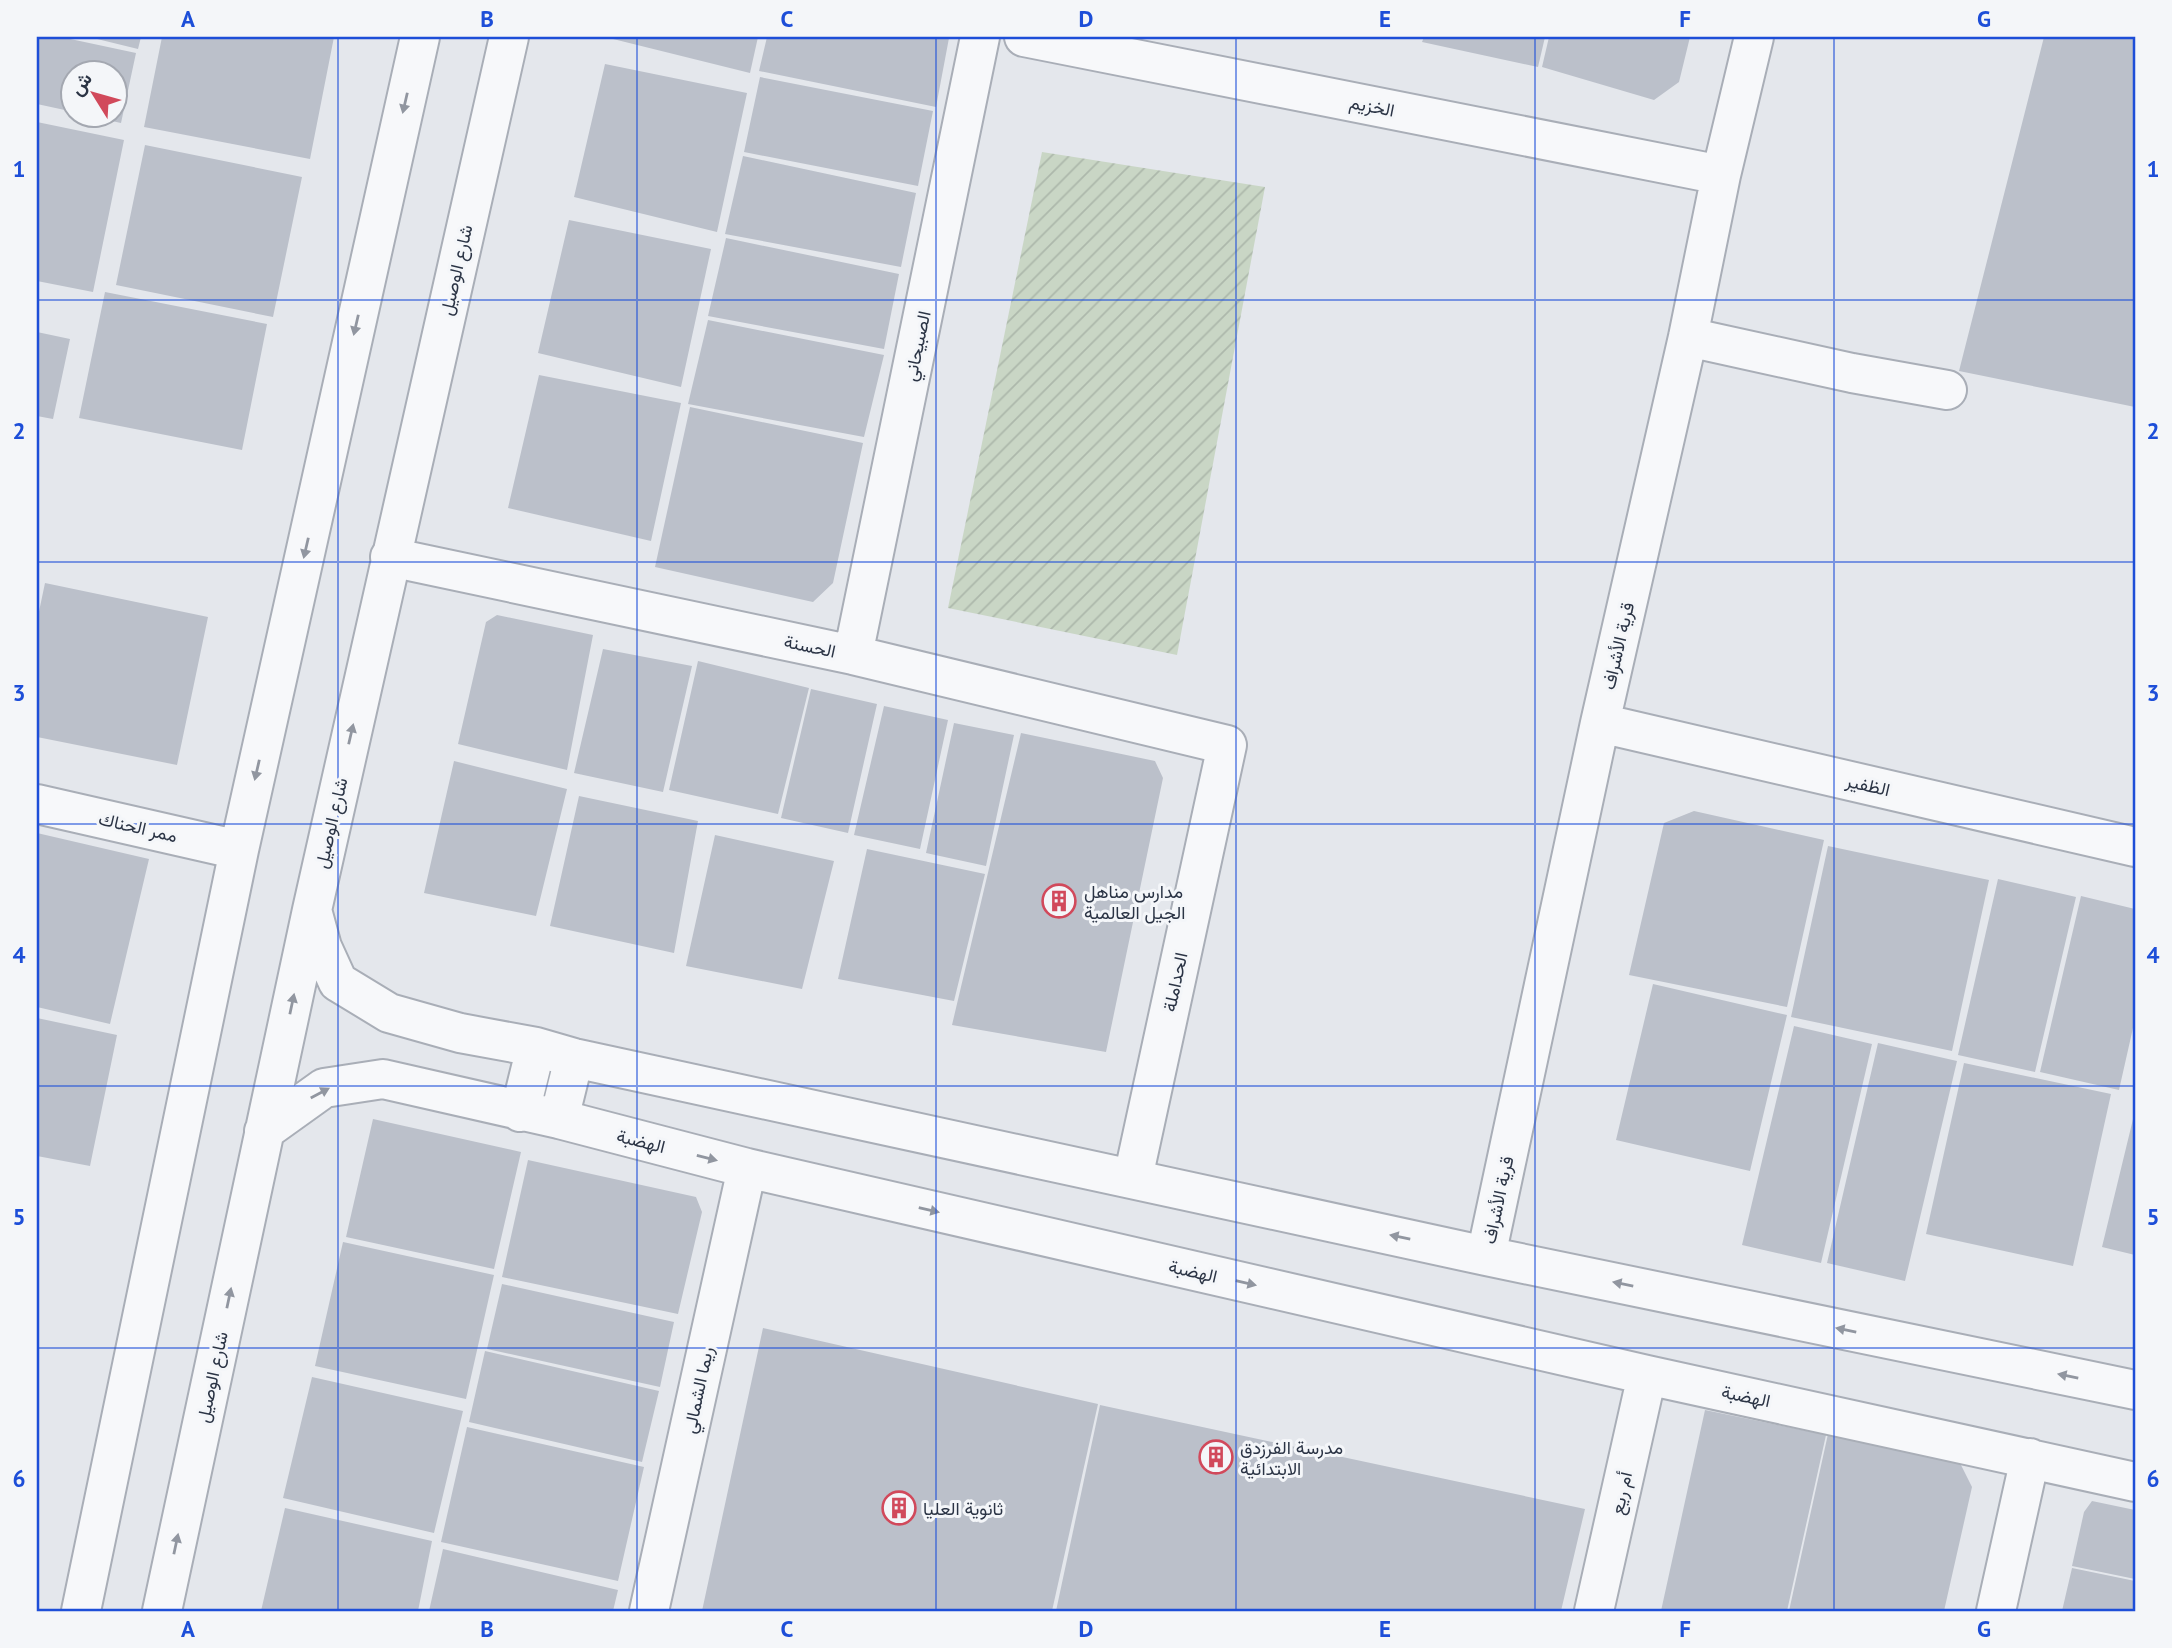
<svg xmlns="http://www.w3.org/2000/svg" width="2172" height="1648" font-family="'PT Sans',Vazirmatn,sans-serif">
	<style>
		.garden { fill: url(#garden-furrows) }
		.building { fill: #bbc0ca }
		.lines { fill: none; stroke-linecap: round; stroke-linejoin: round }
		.minor-casing { stroke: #a9aeb7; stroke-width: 42 }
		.minor { stroke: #f7f8fa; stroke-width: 38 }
		.oneway { fill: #9196a0 }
		.grid { fill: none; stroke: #1d4ed8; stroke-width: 2; stroke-opacity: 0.55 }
		.labels { text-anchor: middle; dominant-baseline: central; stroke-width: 6; stroke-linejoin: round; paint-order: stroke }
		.street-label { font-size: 18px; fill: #2b3445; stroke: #f4f6f9 }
		.poi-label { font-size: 18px; fill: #2b3445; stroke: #f4f6f9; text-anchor: start }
		.neatline { fill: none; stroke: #1d4ed8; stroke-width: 2.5 }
		.grid-label { font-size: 23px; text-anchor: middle; font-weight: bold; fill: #1d4ed8 }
	</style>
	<defs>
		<pattern id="garden-furrows" width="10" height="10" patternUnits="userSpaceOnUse" patternTransform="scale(1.75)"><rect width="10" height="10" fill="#c9d6c5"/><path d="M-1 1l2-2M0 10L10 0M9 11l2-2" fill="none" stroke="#adb8ab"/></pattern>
	</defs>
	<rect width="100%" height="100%" fill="#e4e7ec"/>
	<path class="garden" d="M 1042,152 L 1265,187 L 1177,655 L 948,608 Z"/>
	<path class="building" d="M 37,37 L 61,37 L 136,53 L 121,123 L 93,117 L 116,116 L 116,74 L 74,74 L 74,112 L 37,104 Z
		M 89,37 L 141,37 L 138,49 Z
		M 162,37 L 334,37 L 310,159 L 144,127 Z
		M 605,37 L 758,37 L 750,73 Z
		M 767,37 L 949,38 L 936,107 L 759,71 Z
		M 1424,37 L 1545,37 L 1538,67 L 1422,42 Z
		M 1549,37 L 1690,37 L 1679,82 L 1654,100 L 1542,67 Z
		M 2044,37 L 2135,37 L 2135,407 L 1959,371 Z
		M 605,64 L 747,93 L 717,232 L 574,197 Z
		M 760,77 L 933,111 L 918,186 L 744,152 Z
		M 37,122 L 124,140 L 93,292 L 37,281 Z
		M 145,145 L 302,177 L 273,317 L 116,285 Z
		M 743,156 L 916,193 L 901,267 L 725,234 Z
		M 569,220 L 711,249 L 681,387 L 538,353 Z
		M 726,238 L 899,274 L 884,349 L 708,316 Z
		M 105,292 L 267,324 L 242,450 L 79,418 Z
		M 708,320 L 884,355 L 864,437 L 688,404 Z
		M 37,332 L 70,339 L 53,419 L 37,416 Z
		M 539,375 L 681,403 L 651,541 L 508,508 Z
		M 690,407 L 863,443 L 833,583 L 813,602 L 655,567 Z
		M 45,583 L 208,617 L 177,765 L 37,737 L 37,621 Z
		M 497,615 L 593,635 L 567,770 L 458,744 L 486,622 Z
		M 603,649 L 692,666 L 663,792 L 574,773 Z
		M 698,661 L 809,688 L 778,814 L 669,790 Z
		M 811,689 L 877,704 L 848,833 L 781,818 Z
		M 884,706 L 948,720 L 920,849 L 854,835 Z
		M 954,723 L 1014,735 L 986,866 L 926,853 Z
		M 1021,733 L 1155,761 L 1163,778 L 1106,1052 L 952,1025 Z
		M 454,761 L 567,789 L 536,916 L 424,893 Z
		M 579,796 L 698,821 L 674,953 L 550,926 Z
		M 1694,811 L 1824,840 L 1787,1007 L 1629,975 L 1664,823 Z
		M 37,833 L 149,859 L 110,1024 L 37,1007 Z
		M 715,835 L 834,861 L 802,989 L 686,966 Z
		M 1828,846 L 1989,880 L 1952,1051 L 1791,1017 Z
		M 867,849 L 985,874 L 954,1001 L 838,979 Z
		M 1998,879 L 2076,897 L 2035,1072 L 1958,1055 Z
		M 2081,896 L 2135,909 L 2135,1019 L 2119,1090 L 2040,1072 Z
		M 1653,984 L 1787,1015 L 1750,1171 L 1616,1140 Z
		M 37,1018 L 117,1035 L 90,1166 L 37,1156 Z
		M 1794,1026 L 1872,1044 L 1821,1263 L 1742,1245 Z
		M 1878,1043 L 1957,1061 L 1905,1281 L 1827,1263 Z
		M 1964,1063 L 2111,1094 L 2073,1266 L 1926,1234 Z
		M 2134,1115 L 2135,1115 L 2135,1255 L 2102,1247 Z
		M 373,1119 L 521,1152 L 494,1269 L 346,1237 Z
		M 528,1160 L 696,1197 L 702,1212 L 678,1314 L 502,1277 Z
		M 343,1242 L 494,1275 L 466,1399 L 315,1366 Z
		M 502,1284 L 674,1322 L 660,1387 L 487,1349 Z
		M 763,1328 L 1098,1404 L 1052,1611 L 702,1611 Z
		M 485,1351 L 659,1391 L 642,1462 L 469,1422 Z
		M 312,1377 L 463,1411 L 434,1533 L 283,1498 Z
		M 1100,1405 L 1585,1509 L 1561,1611 L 1056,1611 Z
		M 1705,1410 L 1826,1435 L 1787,1611 L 1661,1611 Z
		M 467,1427 L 644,1467 L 618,1581 L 441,1542 Z
		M 1828,1434 L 1959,1461 L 1972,1487 L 1944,1611 L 1789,1611 Z
		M 2092,1501 L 2135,1510 L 2135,1579 L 2072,1566 L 2084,1512 Z
		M 285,1508 L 432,1541 L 418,1611 L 261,1611 Z
		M 443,1549 L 618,1590 L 613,1611 L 429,1611 Z
		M 2072,1568 L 2135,1581 L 2135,1611 L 2062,1611 Z"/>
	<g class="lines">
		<defs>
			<path id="minor" d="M 1024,37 L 1721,175
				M 1688,337 L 1852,373 L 1947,390
				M 390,557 L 853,655 L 1227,745 L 1133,1178
				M 853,655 L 980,37
				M 1600,723 L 2135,847
				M 37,804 L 239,850
				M 312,910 L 322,947 L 338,982 L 389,1013 L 460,1033 L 536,1047 L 574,1058 L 1486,1256 L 2135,1390
				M 520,1112 L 536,1047
				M 559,1119 L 574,1058
				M 264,1131 L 324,1088 L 383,1079 L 559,1119 L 747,1168 L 1647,1375 L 2135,1482
				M 1486,1256 L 1600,723 L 1688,337 L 1721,175 L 1754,37
				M 81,1611 L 239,850 L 420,37
				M 162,1611 L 312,910 L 509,37
				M 649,1611 L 747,1168
				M 1594,1611 L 1647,1375
				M 1996,1611 L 2030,1458"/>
		</defs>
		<use href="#minor" class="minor-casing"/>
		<use href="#minor" class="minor"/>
	</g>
	<defs><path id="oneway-solid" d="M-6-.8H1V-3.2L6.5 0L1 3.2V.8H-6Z" transform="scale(1.75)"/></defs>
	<g class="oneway">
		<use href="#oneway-solid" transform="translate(405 103) rotate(103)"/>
		<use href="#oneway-solid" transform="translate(356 325) rotate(103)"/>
		<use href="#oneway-solid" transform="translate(306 548) rotate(103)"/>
		<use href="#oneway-solid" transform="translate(351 734) rotate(-77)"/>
		<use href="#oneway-solid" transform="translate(257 770) rotate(103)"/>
		<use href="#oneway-solid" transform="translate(292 1004) rotate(-78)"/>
		<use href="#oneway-solid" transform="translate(320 1093) rotate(-28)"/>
		<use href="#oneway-solid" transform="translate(707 1158) rotate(14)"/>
		<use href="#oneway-solid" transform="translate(929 1210) rotate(13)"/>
		<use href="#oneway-solid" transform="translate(1400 1237) rotate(-168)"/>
		<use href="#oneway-solid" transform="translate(1246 1283) rotate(13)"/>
		<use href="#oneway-solid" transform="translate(1623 1284) rotate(-168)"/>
		<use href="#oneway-solid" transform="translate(229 1298) rotate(-78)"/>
		<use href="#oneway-solid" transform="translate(1846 1330) rotate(-168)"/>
		<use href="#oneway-solid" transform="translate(2068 1376) rotate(-168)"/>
		<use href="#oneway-solid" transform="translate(176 1544) rotate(-78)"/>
	</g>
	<path class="grid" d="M 338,37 L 338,1611M 637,37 L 637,1611M 936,37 L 936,1611M 1236,37 L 1236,1611M 1535,37 L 1535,1611M 1834,37 L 1834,1611M 37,300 L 2135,300M 37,562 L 2135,562M 37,824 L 2135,824M 37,1086 L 2135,1086M 37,1348 L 2135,1348"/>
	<defs>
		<symbol id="building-ring" viewBox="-11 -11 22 22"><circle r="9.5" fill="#f4f6f9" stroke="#d1495b" stroke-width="1.5"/><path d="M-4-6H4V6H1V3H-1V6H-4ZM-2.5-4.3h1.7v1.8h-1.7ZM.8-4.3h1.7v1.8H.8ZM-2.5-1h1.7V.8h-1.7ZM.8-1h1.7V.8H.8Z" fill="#d1495b"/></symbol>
	</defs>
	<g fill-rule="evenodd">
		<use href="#building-ring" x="1040" y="882" width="38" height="38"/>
		<use href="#building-ring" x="1197" y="1438" width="38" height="38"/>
		<use href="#building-ring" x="880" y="1489" width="38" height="38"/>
	</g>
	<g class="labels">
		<g class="street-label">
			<text transform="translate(1372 106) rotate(11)">الخزيم</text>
			<text transform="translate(456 270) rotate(-77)">شارع الوصيل</text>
			<text transform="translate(917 346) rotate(-78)">الصبيحاني</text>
			<text transform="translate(810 646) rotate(12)">الحسنة</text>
			<text transform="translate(1618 646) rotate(-77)">قرية الأشراف</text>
			<text transform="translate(1868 785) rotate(13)">الظفير</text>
			<text transform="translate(331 823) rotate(-77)">شارع الوصيل</text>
			<text transform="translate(138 827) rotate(13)">ممر الحناك</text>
			<text transform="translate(1175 982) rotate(-78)">الحداملة</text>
			<text transform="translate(641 1141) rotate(14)">الهضبة</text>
			<text transform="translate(1498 1200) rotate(-78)">قرية الأشراف</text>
			<text transform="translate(1193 1271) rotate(13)">الهضبة</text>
			<text transform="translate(212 1377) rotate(-78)">شارع الوصيل</text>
			<text transform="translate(698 1390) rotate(-78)">ريما الشمالي</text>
			<text transform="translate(1746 1396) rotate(12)">الهضبة</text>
			<text transform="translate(1621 1493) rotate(-77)">أم ريع</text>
		</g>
		<g class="poi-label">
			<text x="1084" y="891">مدارس مناهل<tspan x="1084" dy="21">الجيل العالمية</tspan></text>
			<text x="1240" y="1447">مدرسة الفرزدق<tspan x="1240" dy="21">الابتدائية</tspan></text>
			<text x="923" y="1508">ثانوية العليا</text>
		</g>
	</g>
	<rect width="2172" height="1648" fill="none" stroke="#f4f6f9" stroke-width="77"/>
	<g transform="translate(94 94) rotate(307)"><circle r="33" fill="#f4f6f9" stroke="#a4a8b1" stroke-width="2"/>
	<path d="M0-5L12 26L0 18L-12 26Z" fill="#d1495b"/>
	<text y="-10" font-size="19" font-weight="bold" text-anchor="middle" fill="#2b3445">ش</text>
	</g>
	<rect x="38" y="38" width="2096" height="1572" class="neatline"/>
	<g class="grid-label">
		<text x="188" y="27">A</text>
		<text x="487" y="27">B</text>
		<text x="787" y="27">C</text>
		<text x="1086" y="27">D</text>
		<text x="1385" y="27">E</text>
		<text x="1685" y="27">F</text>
		<text x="1984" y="27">G</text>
		<text x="19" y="177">1</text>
		<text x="2153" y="177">1</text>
		<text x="19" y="439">2</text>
		<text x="2153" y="439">2</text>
		<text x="19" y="701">3</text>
		<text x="2153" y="701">3</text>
		<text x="19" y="963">4</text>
		<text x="2153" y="963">4</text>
		<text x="19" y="1225">5</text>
		<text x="2153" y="1225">5</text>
		<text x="19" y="1487">6</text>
		<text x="2153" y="1487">6</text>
		<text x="188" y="1637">A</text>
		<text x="487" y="1637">B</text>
		<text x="787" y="1637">C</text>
		<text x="1086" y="1637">D</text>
		<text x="1385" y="1637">E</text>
		<text x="1685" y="1637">F</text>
		<text x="1984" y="1637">G</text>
	</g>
</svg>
